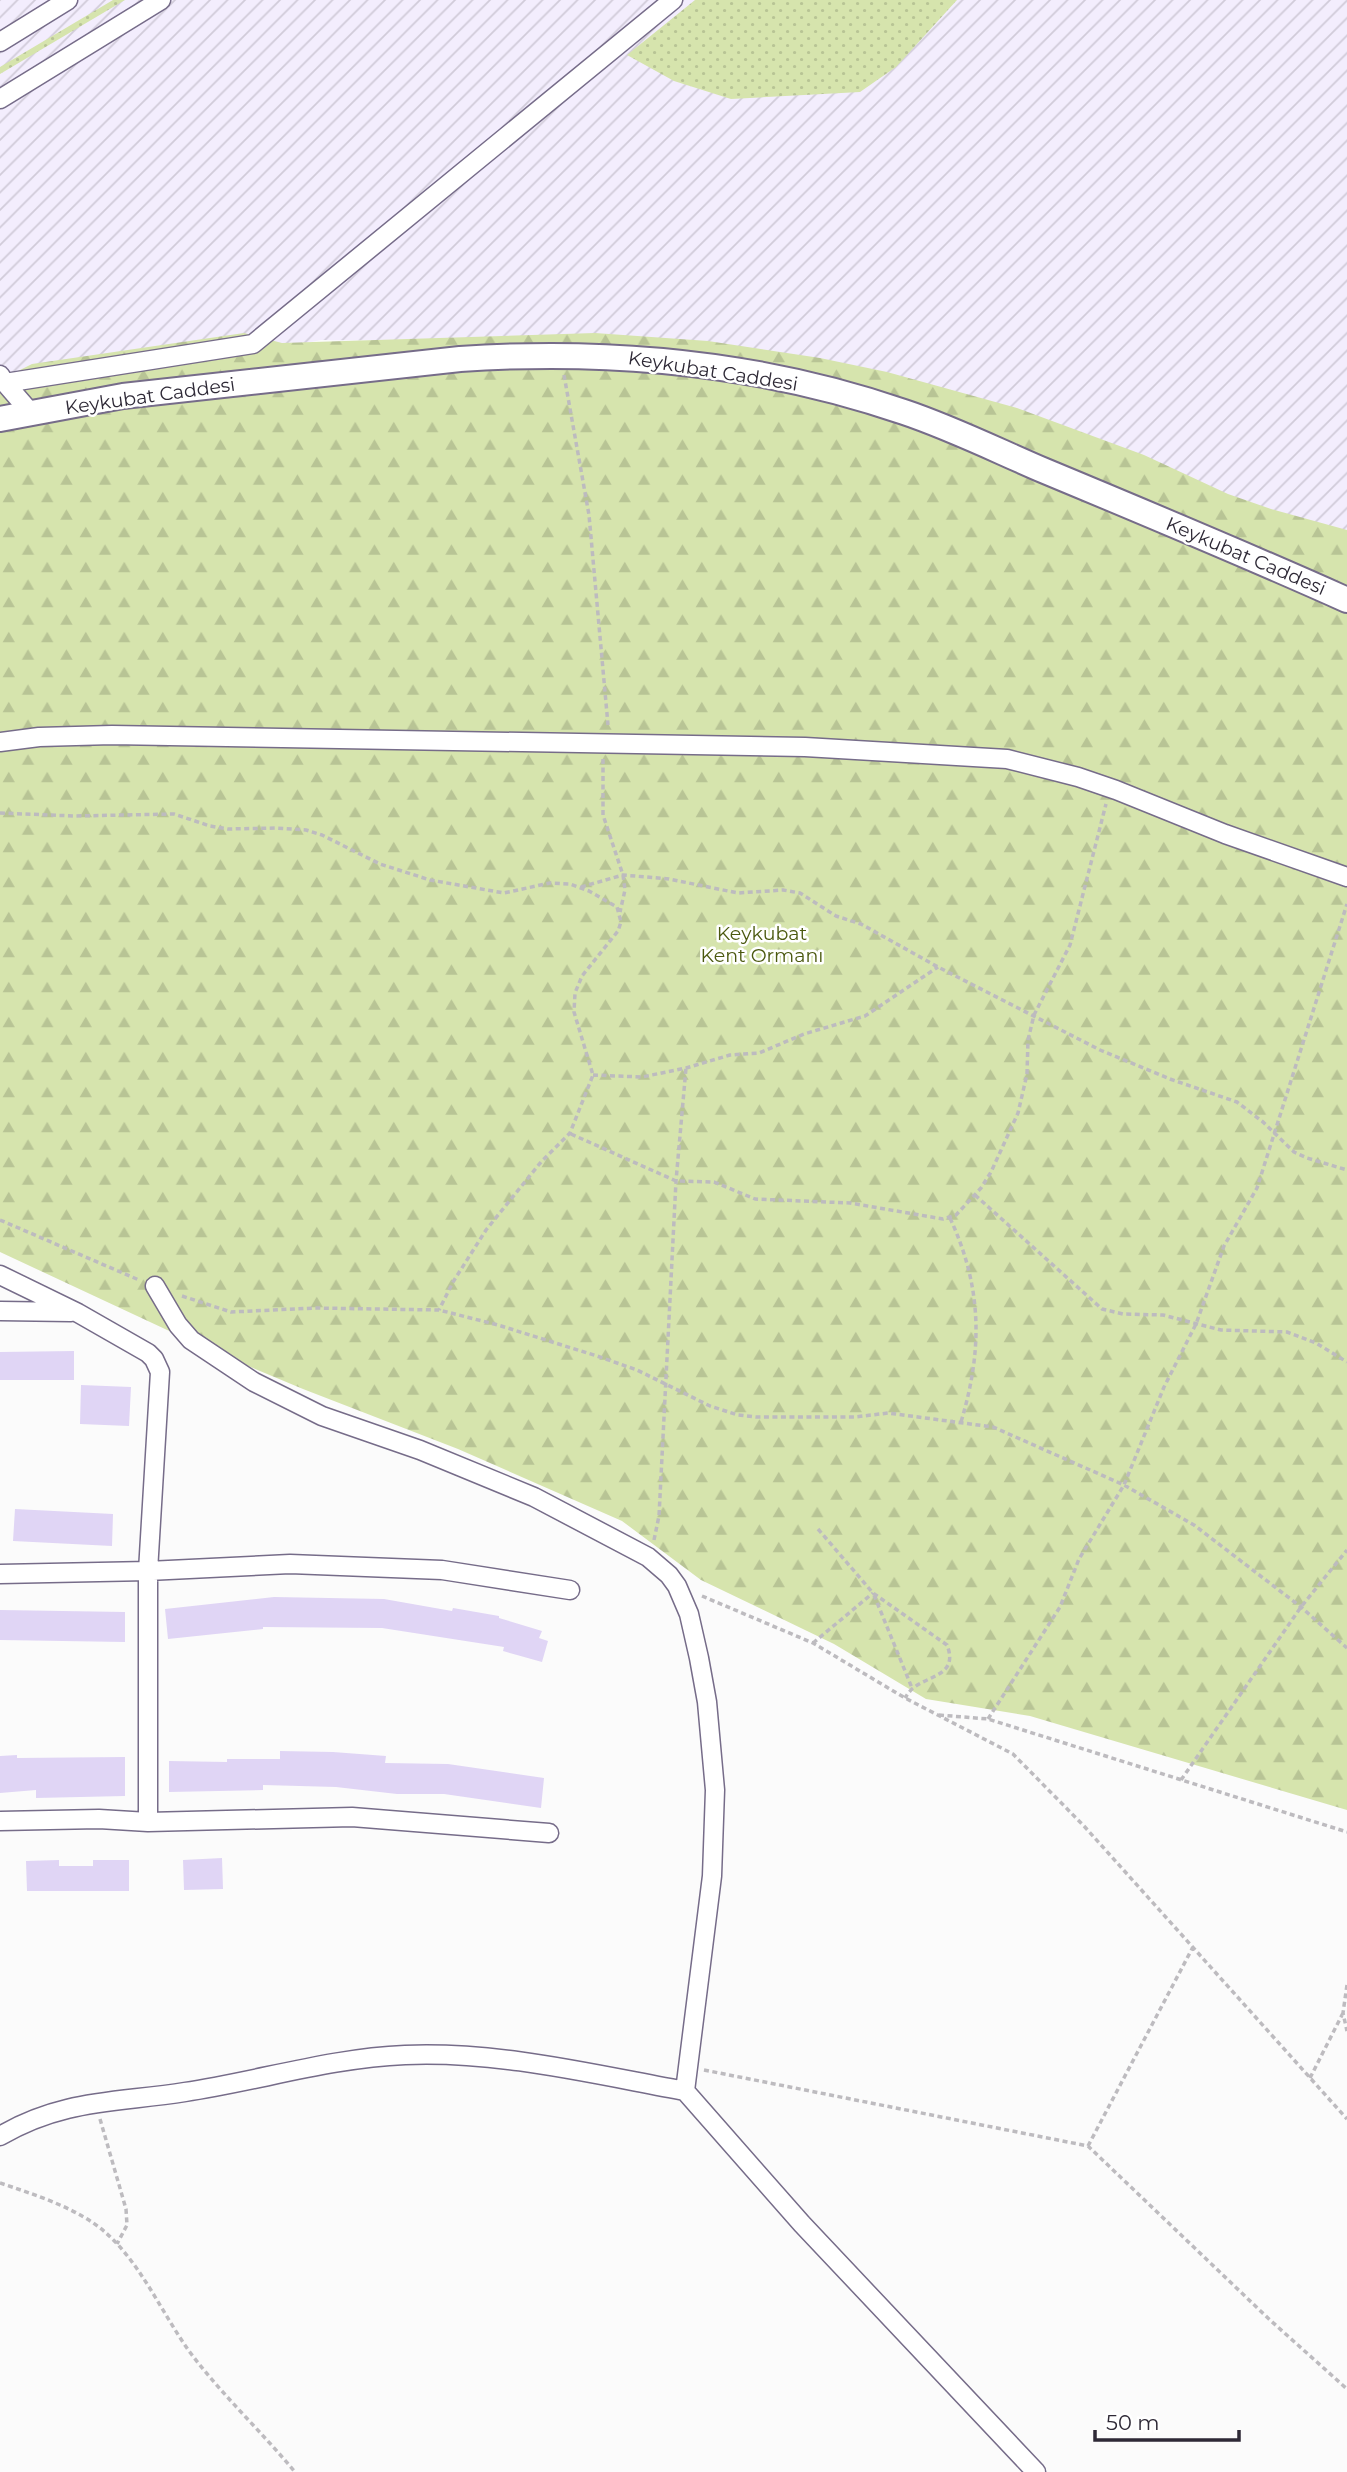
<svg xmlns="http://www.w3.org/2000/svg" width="1347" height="2472" font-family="Montserrat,sans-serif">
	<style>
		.industrial { fill: url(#industrial-furrows) }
		.green { fill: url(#green-dots) }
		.forest { fill: url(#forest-firs) }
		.building { fill: #e0d5f5 }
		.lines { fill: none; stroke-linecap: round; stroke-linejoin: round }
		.street-casing { stroke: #766c89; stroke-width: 21 }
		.secondary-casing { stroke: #766c89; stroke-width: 28 }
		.path { stroke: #bdbbbf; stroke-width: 3.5; stroke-dasharray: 5 3.5; stroke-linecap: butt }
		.street { stroke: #fff; stroke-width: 18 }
		.secondary { stroke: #fff; stroke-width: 24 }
		.labels { text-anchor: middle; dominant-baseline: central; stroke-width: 5; stroke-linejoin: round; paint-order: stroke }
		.street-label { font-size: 19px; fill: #2e2936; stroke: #fff }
		.park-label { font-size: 19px; fill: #4b590f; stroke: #fff }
	</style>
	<defs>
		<pattern id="industrial-furrows" width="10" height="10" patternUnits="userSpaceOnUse" patternTransform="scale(1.75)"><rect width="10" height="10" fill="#f3edfd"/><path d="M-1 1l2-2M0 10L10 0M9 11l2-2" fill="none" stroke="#d1cbd9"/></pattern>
		<pattern id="green-dots" width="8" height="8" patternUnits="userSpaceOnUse" patternTransform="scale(1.75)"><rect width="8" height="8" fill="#d6e4ad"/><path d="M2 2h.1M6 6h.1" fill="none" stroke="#b8c495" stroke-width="1.8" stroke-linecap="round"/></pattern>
		<pattern id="forest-firs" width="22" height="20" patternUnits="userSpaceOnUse" patternTransform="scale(1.75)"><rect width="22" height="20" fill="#d6e4ad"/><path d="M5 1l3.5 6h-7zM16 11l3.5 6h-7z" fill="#b8c495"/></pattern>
	</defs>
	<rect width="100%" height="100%" fill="#fbfbfb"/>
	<path class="industrial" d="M 0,0 L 1347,0 L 1347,555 L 712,344 L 321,340 L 82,389 L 0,403 Z"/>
	<path class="green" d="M 113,0 L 125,0 L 0,74 L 0,67 Z
		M 695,0 L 957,0 L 896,67 L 860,92 L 731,99 L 674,81 L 627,55 Z"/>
	<path class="forest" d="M 244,333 L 282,343 L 595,333 L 708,341 L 820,358 L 887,372 L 1017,408 L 1144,455 L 1228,494 L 1271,509 L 1347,530 L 1347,1810 L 1030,1716 L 926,1699 L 834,1644 L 701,1580 L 622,1521 L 458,1449 L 303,1389 L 210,1350 L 0,1252 L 0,380 L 32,364 Z"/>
	<path class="building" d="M 74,1351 L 74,1380 L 0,1380 L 0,1352 Z
		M 81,1385 L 131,1387 L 129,1426 L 80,1424 Z
		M 15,1509 L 113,1514 L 112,1546 L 13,1541 Z
		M 274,1597 L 384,1599 L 452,1611 L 453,1608 L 499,1616 L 499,1618 L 542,1631 L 539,1638 L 548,1641 L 542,1662 L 503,1651 L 504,1647 L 382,1628 L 263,1627 L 263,1629 L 168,1639 L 165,1609 Z
		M 0,1610 L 125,1612 L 125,1642 L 0,1640 Z
		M 280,1751 L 333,1752 L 386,1756 L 385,1763 L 448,1764 L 544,1778 L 541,1808 L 444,1794 L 397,1794 L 336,1787 L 263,1785 L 263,1790 L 169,1792 L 169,1761 L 227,1762 L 227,1759 L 280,1759 Z
		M 17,1755 L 17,1758 L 125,1757 L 125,1796 L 36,1798 L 36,1790 L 0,1793 L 0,1756 Z
		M 222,1858 L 223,1889 L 184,1890 L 183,1860 Z
		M 59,1860 L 59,1866 L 93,1866 L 93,1860 L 129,1860 L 129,1891 L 27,1891 L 26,1861 Z"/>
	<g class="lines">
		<defs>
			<path id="street" d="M 0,42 L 68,0
				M 0,99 L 161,0
				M 0,375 L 5,383 L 253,344 L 673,0
				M 5,383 L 31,413
				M 0,742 L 39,737 L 112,735 L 805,747 L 1007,759 L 1078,777 L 1116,790 L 1225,834 L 1347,877
				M 0,1275 L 78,1313 L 148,1353 L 154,1359 L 160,1372 L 148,1571 L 148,1822
				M 155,1286 L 178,1325 L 191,1340 L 254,1382 L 322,1416 L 420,1450 L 534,1497 L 648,1557 L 669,1575 L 677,1586 L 689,1614 L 699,1658 L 707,1702 L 715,1790 L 712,1876 L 685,2091 L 802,2224 L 1036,2472
				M 0,1311 L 71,1312
				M 0,1574 L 148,1571 L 290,1564 L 442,1570 L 570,1590
				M 0,1821 L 99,1819 L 148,1822 L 352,1817 L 549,1833
				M 0,2136 C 63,2099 116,2103 185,2092 C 258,2081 331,2058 405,2055 C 499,2051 592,2074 685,2091"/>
			<path id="secondary" d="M 0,419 L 123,396 L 460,359 C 609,349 762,363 904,412 C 952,428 998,451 1045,471 C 1146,513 1247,555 1347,600"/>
		</defs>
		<use href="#street" class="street-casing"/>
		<use href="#secondary" class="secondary-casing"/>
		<path class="path" d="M 564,375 L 589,515 L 608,725
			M 603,759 L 603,815 L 623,875 L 625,890 L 620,912
			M 0,813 L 75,816 L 174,814 L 210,826 L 228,829 L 276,828 L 306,830 L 322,835 L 380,864 L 430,880 L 504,893 L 550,883 L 570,884 L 589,891 L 617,907 L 621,922 L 618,931 L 582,976 L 575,993 L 574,1012 L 593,1075 L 570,1133 L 541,1162 L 486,1230 L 453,1282 L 439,1310
			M 581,887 L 623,875 L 669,879 L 738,893 L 783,890 L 800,893 L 836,916 L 861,924 L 938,967 L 1100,1050 L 1170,1079 L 1237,1102 L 1263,1122 L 1294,1152 L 1307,1158 L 1347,1170
			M 593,1075 L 642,1077 L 686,1068 L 730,1055 L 759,1053 L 804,1034 L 865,1016 L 938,967
			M 571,1134 L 676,1181 L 714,1182 L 755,1199 L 850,1203 L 943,1219 L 956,1215 L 981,1188 L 991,1172 L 1018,1113 L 1027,1074 L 1028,1040 L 1034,1015 L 1070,945 L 1106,804
			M 975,1195 L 1102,1309 L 1123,1314 L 1163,1315 L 1221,1330 L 1287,1332 L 1316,1343 L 1347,1362
			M 950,1218 C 982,1287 983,1349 961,1422
			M 0,1220 L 139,1280
			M 182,1296 L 231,1312 L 315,1308 L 439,1310 L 498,1325 L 597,1356 L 637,1370 L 710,1406 L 738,1415 L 756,1417 L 855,1417 L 888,1413 L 993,1427 L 1124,1485 L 1194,1525 L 1301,1607 L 1347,1648
			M 818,1529 L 873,1593 L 947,1645 C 959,1676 928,1675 912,1689 C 909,1692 907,1695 905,1698
			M 654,1540 L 659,1516 L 676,1181 L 686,1068
			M 874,1595 L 912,1688
			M 702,1596 L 813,1643 L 905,1698 L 1013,1754 L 1084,1826 L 1347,2119
			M 813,1643 L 873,1593
			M 939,1715 L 988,1719 L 1347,1832
			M 988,1719 L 1060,1607 L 1079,1559 L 1124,1485 L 1164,1387 L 1196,1324 L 1224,1246 L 1257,1188 L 1347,904
			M 1181,1780 L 1301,1607 L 1347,1550
			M 1347,1985 L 1343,2013 L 1347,2031
			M 704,2070 L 1088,2146 L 1270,2320 L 1347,2389
			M 1310,2078 L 1343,2013
			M 100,2119 L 126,2209 L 127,2225 L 117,2244
			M 1088,2146 L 1193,1947
			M 0,2183 C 33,2194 80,2209 106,2233 C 141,2264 162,2313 189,2351 C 221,2394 261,2431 295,2472"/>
		<use href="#street" class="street"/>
		<use href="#secondary" class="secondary"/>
	</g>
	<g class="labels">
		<g class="street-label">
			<text transform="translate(713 371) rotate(9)">Keykubat Caddesi</text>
			<text transform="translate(150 396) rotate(-8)">Keykubat Caddesi</text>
			<text transform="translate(1246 556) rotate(23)">Keykubat Caddesi</text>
		</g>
		<g class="park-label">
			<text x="762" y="933">Keykubat<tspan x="762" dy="22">Kent Ormanı</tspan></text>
		</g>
	</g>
	<path d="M1095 2430v10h144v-10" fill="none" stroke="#2e2936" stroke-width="3.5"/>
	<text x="1106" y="2430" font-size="21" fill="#2e2936" stroke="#ffffff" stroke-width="5" paint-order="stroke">50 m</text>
</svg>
